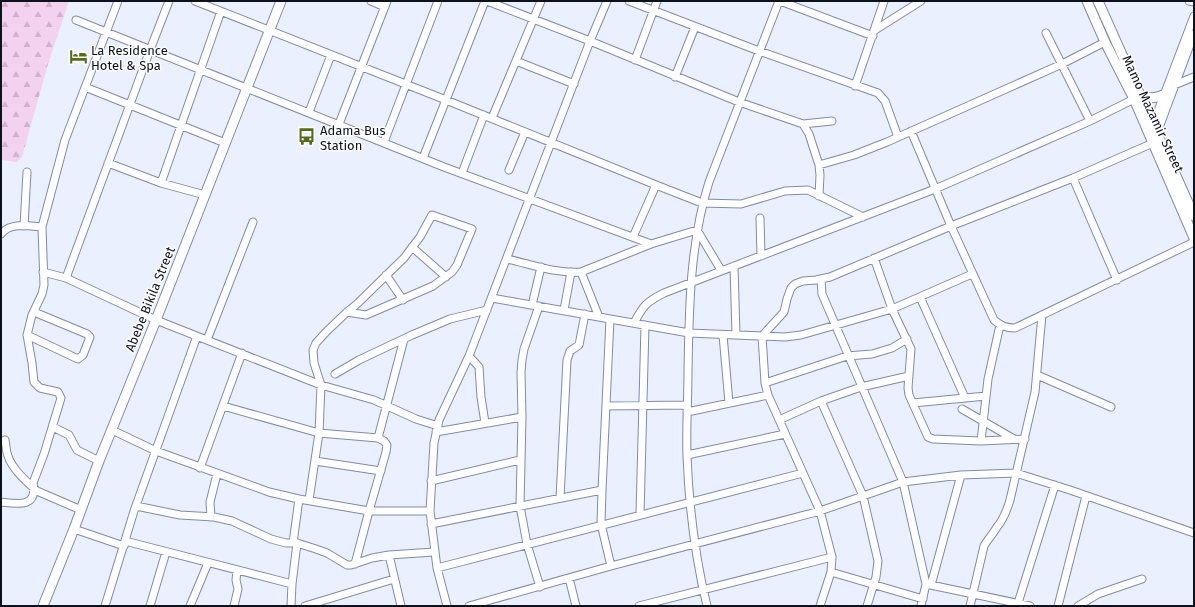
<svg xmlns="http://www.w3.org/2000/svg" width="1195" height="607" font-family="'Fira Sans',sans-serif">
	<style>
		.forest { fill: url(#forest-firs) }
		.lines { fill: none; stroke-linecap: round; stroke-linejoin: round }
		.minor-casing { stroke: #808aaa; stroke-width: 9 }
		.major-casing { stroke: #808aaa; stroke-width: 11 }
		.minor { stroke: #fff; stroke-width: 7 }
		.major { stroke: #fff; stroke-width: 9 }
		.labels { text-anchor: middle; dominant-baseline: central; stroke-width: 3; stroke-linejoin: round; paint-order: stroke }
		.poi-label { font-size: 13px; fill: #0d111c; stroke: #fefefe; text-anchor: start }
		.street-label { font-size: 13px; fill: #0d111c; stroke: #fefefe }
	</style>
	<defs>
		<pattern id="forest-firs" width="22" height="20" patternUnits="userSpaceOnUse"><rect width="22" height="20" fill="#f3d2f0"/><path d="M5 1l3.5 6h-7zM16 11l3.5 6h-7z" fill="#cfb3cd"/></pattern>
	</defs>
	<rect width="100%" height="100%" fill="#ebf0fe"/>
	<path class="forest" d="M 1,1 L 69,1 L 48,64 L 22,157 L 16,162 L 1,160 Z"/>
	<g class="lines">
		<defs>
			<path id="minor" d="M 195,1 L 446,100 L 656,185 L 702,203 L 741,204 L 785,191 L 808,190 L 863,217
				M 371,1 L 385,7
				M 487,1 L 590,41 L 739,102 L 803,124 L 809,134 L 819,165 L 820,175 L 819,196
				M 629,1 L 759,51 L 878,93 L 885,101 L 898,137
				M 780,1 L 873,36
				M 1189,1 L 1194,2
				M 76,20 L 444,167 L 651,244 L 697,230 L 721,270
				M 875,30 L 921,1
				M 1046,33 L 1090,121
				M 635,60 L 657,1
				M 516,61 L 574,84
				M 675,77 L 695,27
				M 1174,85 L 1194,77
				M 855,86 L 884,1
				M 85,87 L 225,143
				M 309,112 L 331,55
				M 492,118 L 541,1
				M 339,124 L 387,1
				M 803,124 L 832,121
				M 1151,126 L 1153,124 L 1194,16
				M 911,131 L 951,226 L 994,320 C 1001,326 1006,328 1015,328 L 1194,242
				M 1155,134 L 1157,133 L 1194,34
				M 384,142 L 438,1
				M 423,158 L 485,1
				M 108,163 L 161,183 L 205,195
				M 819,165 L 854,155 L 887,142 L 1062,64 L 1105,42
				M 509,170 L 525,132
				M 462,173 L 484,115
				M 1073,178 L 1117,280
				M 161,183 L 221,11
				M 760,218 L 761,256
				M 24,226 L 27,172
				M 1,234 C 10,222 29,226 42,227
				M 633,237 L 656,185
				M 412,247 L 446,277
				M 874,258 L 892,309 L 911,349 L 908,388 L 909,395 L 928,437 L 933,439 L 981,441 L 1025,439
				M 507,259 C 530,264 556,274 581,272 L 651,244
				M 734,266 L 736,335
				M 43,272 L 66,278 L 156,320 L 321,385 L 374,400 L 416,419 L 438,426
				M 581,272 L 599,317
				M 386,275 L 403,300
				M 66,278 L 150,50 L 169,1
				M 821,279 L 822,294 L 903,482 L 926,584 L 921,606
				M 920,297 L 965,398
				M 492,298 L 689,333 L 785,337 L 801,335 L 892,309 L 972,274
				M 532,305 L 541,267
				M 539,306 L 524,349 L 522,360 L 521,372 L 522,417 L 520,506 L 527,544 L 540,587
				M 564,310 L 571,272
				M 610,319 L 602,490 L 601,524 L 611,566
				M 634,323 C 643,306 646,302 664,293 L 935,189 L 1090,121 L 1134,99
				M 27,335 L 78,359 L 83,355 L 90,337 L 87,334 L 34,312
				M 723,335 L 729,403
				M 207,340 L 253,222
				M 469,356 L 479,367 L 481,397 L 485,423
				M 335,374 L 359,360 L 412,335 L 450,319 L 487,310
				M 1037,375 L 1111,407
				M 765,383 L 847,356 L 872,354 L 892,348 L 907,339
				M 821,401 L 863,496 L 878,561 L 876,577 L 867,606
				M 913,403 L 986,396
				M 223,406 L 319,433 L 378,438 L 384,441 L 387,445 L 386,452 L 369,511 L 355,564
				M 606,406 L 687,405
				M 962,409 L 1014,439
				M 687,412 L 768,395
				M 779,420 L 821,401 L 861,387 L 909,376
				M 53,427 L 69,435 L 77,450 L 99,461
				M 112,430 L 156,451 L 269,492 L 299,499 L 369,511 L 430,511
				M 436,432 L 522,417
				M 378,438 L 404,339
				M 5,440 C 6,445 6,451 8,456 C 12,469 27,482 37,491 L 81,510
				M 981,441 L 988,379 L 1000,325
				M 687,455 L 785,434
				M 315,461 L 381,471
				M 200,468 L 242,353
				M 431,481 L 520,460
				M 560,498 L 567,360 L 570,351 L 579,345 L 585,314
				M 309,500 L 319,433 L 321,385 L 314,363 L 313,350 L 316,343 L 327,331 L 347,312 L 357,304 L 404,258 L 420,237 L 432,215 L 472,229 L 457,265 L 452,272 L 433,286 L 366,315 L 347,312
				M 1,502 C 18,504 38,508 33,483 L 44,454 L 61,398 L 58,392 L 40,388 L 34,382 L 32,363 L 27,335 L 32,315 L 42,294 L 44,285 L 42,227 L 65,140 L 118,1
				M 136,506 L 180,515 L 214,517 L 232,521 L 271,539 L 286,543 L 297,543 L 316,549 L 327,553 L 347,565 L 351,565 L 372,558 L 389,555 L 434,552
				M 640,514 L 645,325
				M 211,517 L 210,502 L 217,474
				M 431,524 L 602,490
				M 74,529 L 124,546
				M 125,541 L 292,584
				M 293,543 L 299,499
				M 389,555 L 401,606
				M 437,568 L 803,473
				M 831,572 L 923,599
				M 569,578 L 576,606
				M 926,584 L 1030,606
				M 931,585 L 961,475
				M 1018,603 L 1055,485
				M 105,606 L 134,511 L 197,336
				M 150,606 L 166,552
				M 190,606 L 208,563
				M 234,606 L 238,589 L 236,580 L 237,570
				M 291,606 L 292,584 L 297,543
				M 305,606 L 394,579
				M 447,606 L 437,568 L 430,511 L 434,443 L 439,420 L 469,356 L 590,41 L 607,1
				M 469,606 L 611,566 L 820,511 L 903,482 L 961,475 L 1016,473 L 1070,490 L 1194,533
				M 639,606 L 832,557
				M 707,606 C 695,557 689,506 687,456 C 686,428 688,399 688,371 C 689,308 690,243 709,182 L 779,1
				M 820,606 L 831,572 L 832,557 L 820,511 L 768,395 L 765,383 L 762,336 L 784,312 L 787,299 L 791,288 L 795,284 L 803,281 L 816,280 L 830,277 L 951,226 L 1073,178 L 1153,143
				M 970,606 L 984,546 C 988,539 993,534 997,527 C 1004,519 1007,510 1010,500 L 1035,392 L 1042,315
				M 1058,606 L 1086,496
				M 1078,606 L 1098,594 L 1142,579"/>
			<path id="major" d="M 1087,1 L 1105,42 L 1134,99 L 1194,238
				M 1098,1 L 1194,216
				M 1140,96 C 1149,98 1157,99 1165,94
				M 43,606 L 74,529 L 99,461 L 156,320 L 281,1"/>
		</defs>
		<use href="#minor" class="minor-casing"/>
		<use href="#major" class="major-casing"/>
		<use href="#minor" class="minor"/>
		<use href="#major" class="major"/>
	</g>
	<defs>
		<symbol id="hotel-bare" viewBox="-9 -9 18 18"><path d="M-6-4.5h1.5V1H6V5H4.5V3h-9V5H-6ZM-4 0a1.8 1.8 0 1 1 3.6 0ZM.5 0V-2.5h3Q6-2.5 6 0Z" fill="#556b1a" stroke="#fefefe" stroke-width="2.5" paint-order="stroke"/></symbol>
		<symbol id="bus-bare" viewBox="-9 -9 18 18"><path d="M-5-6H5V4H4V6H2V4H-2V6H-4V4H-5ZM-3.5-4V0h7V-4ZM-3.5 1.2v1.5H-2V1.2ZM2 1.2v1.5H3.5V1.2Z" fill="#556b1a" stroke="#fefefe" stroke-width="2.5" paint-order="stroke"/></symbol>
	</defs>
	<g fill-rule="evenodd">
		<use href="#hotel-bare" x="66" y="44" width="25" height="25"/>
		<use href="#bus-bare" x="294" y="124" width="25" height="25"/>
	</g>
	<g class="labels">
		<g class="poi-label">
			<text x="91" y="50">La Residence<tspan x="91" dy="15">Hotel &amp; Spa</tspan></text>
			<text x="320" y="130">Adama Bus<tspan x="320" dy="15">Station</tspan></text>
		</g>
		<g class="street-label">
			<text transform="translate(1153 114) rotate(65)">Mamo Mazamir Street</text>
			<text transform="translate(150 299) rotate(-68)">Abebe Bikila Street</text>
		</g>
	</g>
	<rect width="1195" height="607" fill="none" stroke="#0d111c" stroke-width="4"/>
</svg>
